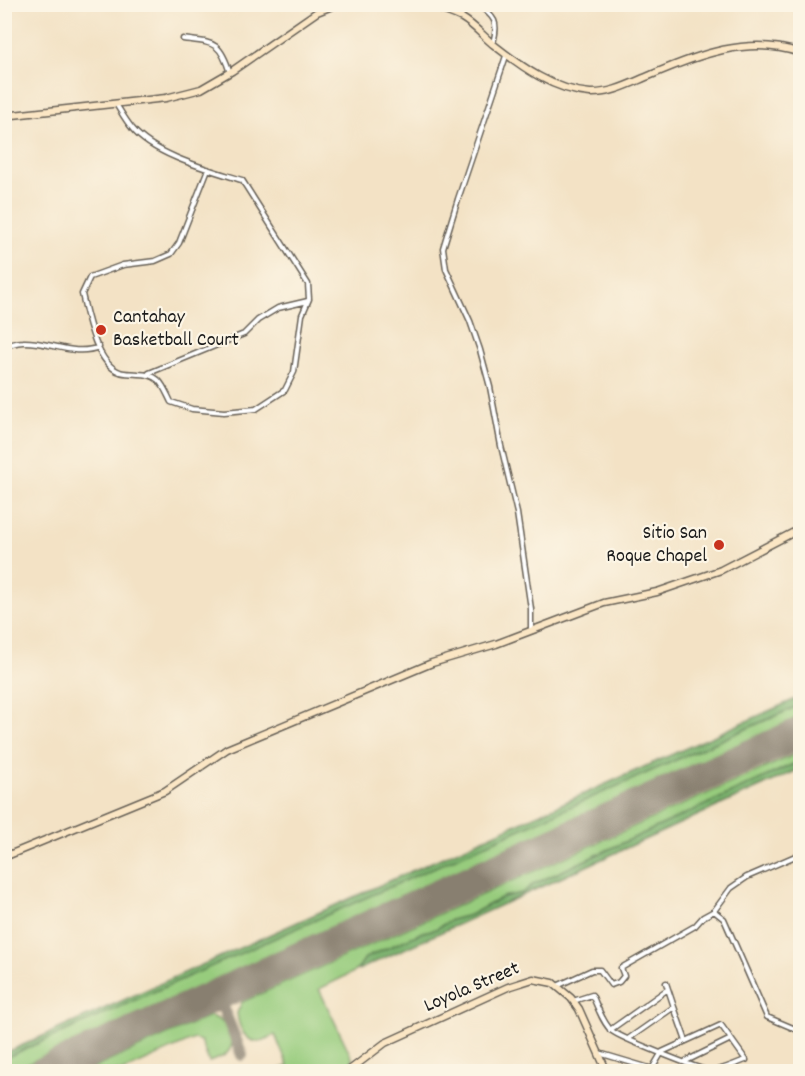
<svg xmlns="http://www.w3.org/2000/svg" width="805" height="1076" font-family="Dekko,sans-serif">
	<style>
		.green { fill: #97cc7d; stroke: #5a744c; stroke-width: 1.5 }
		.forest { fill: #79b06c; stroke: #4a6644; stroke-width: 1.5 }
		.lines { fill: none; stroke-linecap: round; stroke-linejoin: round }
		.taxiway { stroke: #887f70; stroke-width: 12 }
		.runway { stroke: #887f70; stroke-width: 32 }
		.street-casing { stroke: #676157; stroke-width: 7 }
		.secondary-casing { stroke: #676157; stroke-width: 9 }
		.street { stroke: #fff; stroke-width: 4 }
		.secondary { stroke: #fbe6c4; stroke-width: 6 }
		.poi-dot { fill: #c8321e; stroke: #fcf5e5; stroke-width: 2 }
		.labels { text-anchor: middle; dominant-baseline: central; stroke-width: 4.5; stroke-linejoin: round; paint-order: stroke }
		.poi-label { font-size: 20px; fill: #1c1c1c; stroke: #fcf5e5; text-anchor: start }
		.street-label { font-size: 20px; fill: #1c1c1c; stroke: #fcf5e5 }
	</style>
	<rect width="100%" height="100%" fill="#fcf5e5"/>
	<filter id="ink" filterUnits="userSpaceOnUse"><feTurbulence type="fractalNoise" baseFrequency=".0167" numOctaves="2"/><feDisplacementMap in="SourceGraphic" scale="12" xChannelSelector="R" yChannelSelector="G"/><feConvolveMatrix kernelMatrix="1 2 1 2 8 2 1 2 1" color-interpolation-filters="sRGB"/></filter>
	<filter id="wash" filterUnits="userSpaceOnUse"><feTurbulence type="fractalNoise" baseFrequency=".008" numOctaves="4" result="noise"/><feDisplacementMap in="SourceGraphic" scale="24" xChannelSelector="R" yChannelSelector="G"/><feGaussianBlur stdDeviation="1.35" result="paint"/><feColorMatrix in="noise" values="0 0 0 0 0 0 0 0 0 0 0 0 0 0 0 0 0 1.4 0 .05"/><feComposite in="paint" operator="in"/></filter>
	<g filter="url(#wash)">
		<rect width="100%" height="100%" fill="#f3e2c5"/>
		<path class="green" d="M 800,705 L 800,717 L 11,1071 L 5,1071 L 4,1058 Z
			M 800,752 L 800,761 L 534,884 L 522,893 L 503,897 L 470,915 L 451,920 L 436,929 L 423,932 L 365,958 L 356,971 L 319,989 L 353,1060 L 343,1071 L 281,1071 L 280,1069 L 288,1066 L 275,1035 C 271,1036 266,1040 261,1041 C 245,1044 238,1026 237,1013 L 242,1002 Z
			M 209,1016 C 225,1018 240,1039 227,1053 C 223,1058 215,1059 209,1062 L 201,1041 L 194,1039 L 123,1071 L 87,1071 Z"/>
		<path class="forest" d="M 800,697 L 800,705 L 5,1058 L 5,1053 Z
			M 800,761 L 800,769 L 356,971 L 365,958 L 423,932 L 436,929 L 451,920 L 470,915 L 503,897 L 522,893 L 534,884 Z"/>
		<g class="lines">
			<path class="taxiway" d="M 191,1006 L 210,1003 L 223,1008 L 242,1055
				M 223,1008 L 226,999 L 234,987"/>
			<path class="runway" d="M 45,1072 L 800,733"/>
		</g>
	</g>
	<g filter="url(#ink)">
		<g class="lines">
			<defs>
				<path id="street" d="M 477,4 C 495,17 499,22 493,43
					M 183,39 C 214,43 220,41 230,73
					M 506,56 L 458,199 L 443,248 L 446,269 L 470,321 L 480,350 L 490,387 L 501,446 L 517,513 L 531,609 L 531,629
					M 116,104 C 121,112 126,121 132,128 C 153,155 210,170 242,180 L 308,284 L 309,299 L 302,315 L 294,372 L 285,390 L 256,409 L 224,412 L 192,409 L 171,402 C 162,384 160,374 138,374 C 133,373 125,374 120,372 C 96,364 87,315 82,294 L 90,277 L 123,265 L 155,261 L 171,254 L 179,243 L 208,169
					M 4,346 C 10,345 17,342 23,342 C 49,341 74,357 99,347
					M 149,373 L 244,334 L 258,320 L 278,308 L 308,301
					M 714,911 L 724,919 L 767,1017 L 800,1031
					M 666,983 L 674,1007
					M 557,986 L 592,970 L 600,970 L 611,985 L 619,982 L 624,976 L 621,968 L 695,926 L 703,917 L 714,911 L 731,888 L 747,877 L 800,854
					M 573,1001 L 592,995 C 597,1005 603,1024 612,1031 C 621,1038 700,1070 711,1071 C 721,1071 736,1063 746,1060 L 721,1025 L 662,1052 L 652,1069
					M 610,1030 L 668,989
					M 628,1039 L 674,1007 L 686,1041
					M 599,1053 L 663,1072
					M 686,1061 L 731,1039"/>
				<path id="secondary" d="M 423,4 C 436,8 450,12 462,18 C 474,25 483,36 494,45 C 522,67 553,90 590,93 C 612,94 631,83 651,75 C 697,55 749,35 800,53
					M 4,116 L 166,98 L 201,89 L 232,71 L 317,12 L 337,4
					M 4,857 L 165,791 L 227,749 L 432,663 L 496,644 L 604,603 L 657,592 L 721,570 L 800,529
					M 347,1072 L 385,1043 L 508,987 L 533,979 L 553,983 L 571,998 L 579,1009 L 607,1072"/>
			</defs>
			<use href="#street" class="street-casing"/>
			<use href="#secondary" class="secondary-casing"/>
			<use href="#street" class="street"/>
			<use href="#secondary" class="secondary"/>
		</g>
	</g>
	<g class="poi-dot">
		<circle cx="101" cy="330" r="6"/>
		<circle cx="719" cy="545" r="6"/>
	</g>
	<g class="labels">
		<g class="poi-label">
			<text x="113" y="318">Cantahay<tspan x="113" dy="23">Basketball Court</tspan></text>
			<text x="707" y="534" text-anchor="end">Sitio San<tspan x="707" dy="23">Roque Chapel</tspan></text>
		</g>
		<g class="street-label">
			<text transform="translate(472 988) rotate(-23)">Loyola Street</text>
		</g>
	</g>
	<rect width="805" height="1076" fill="none" stroke="#fcf5e5" stroke-width="24"/>
</svg>
